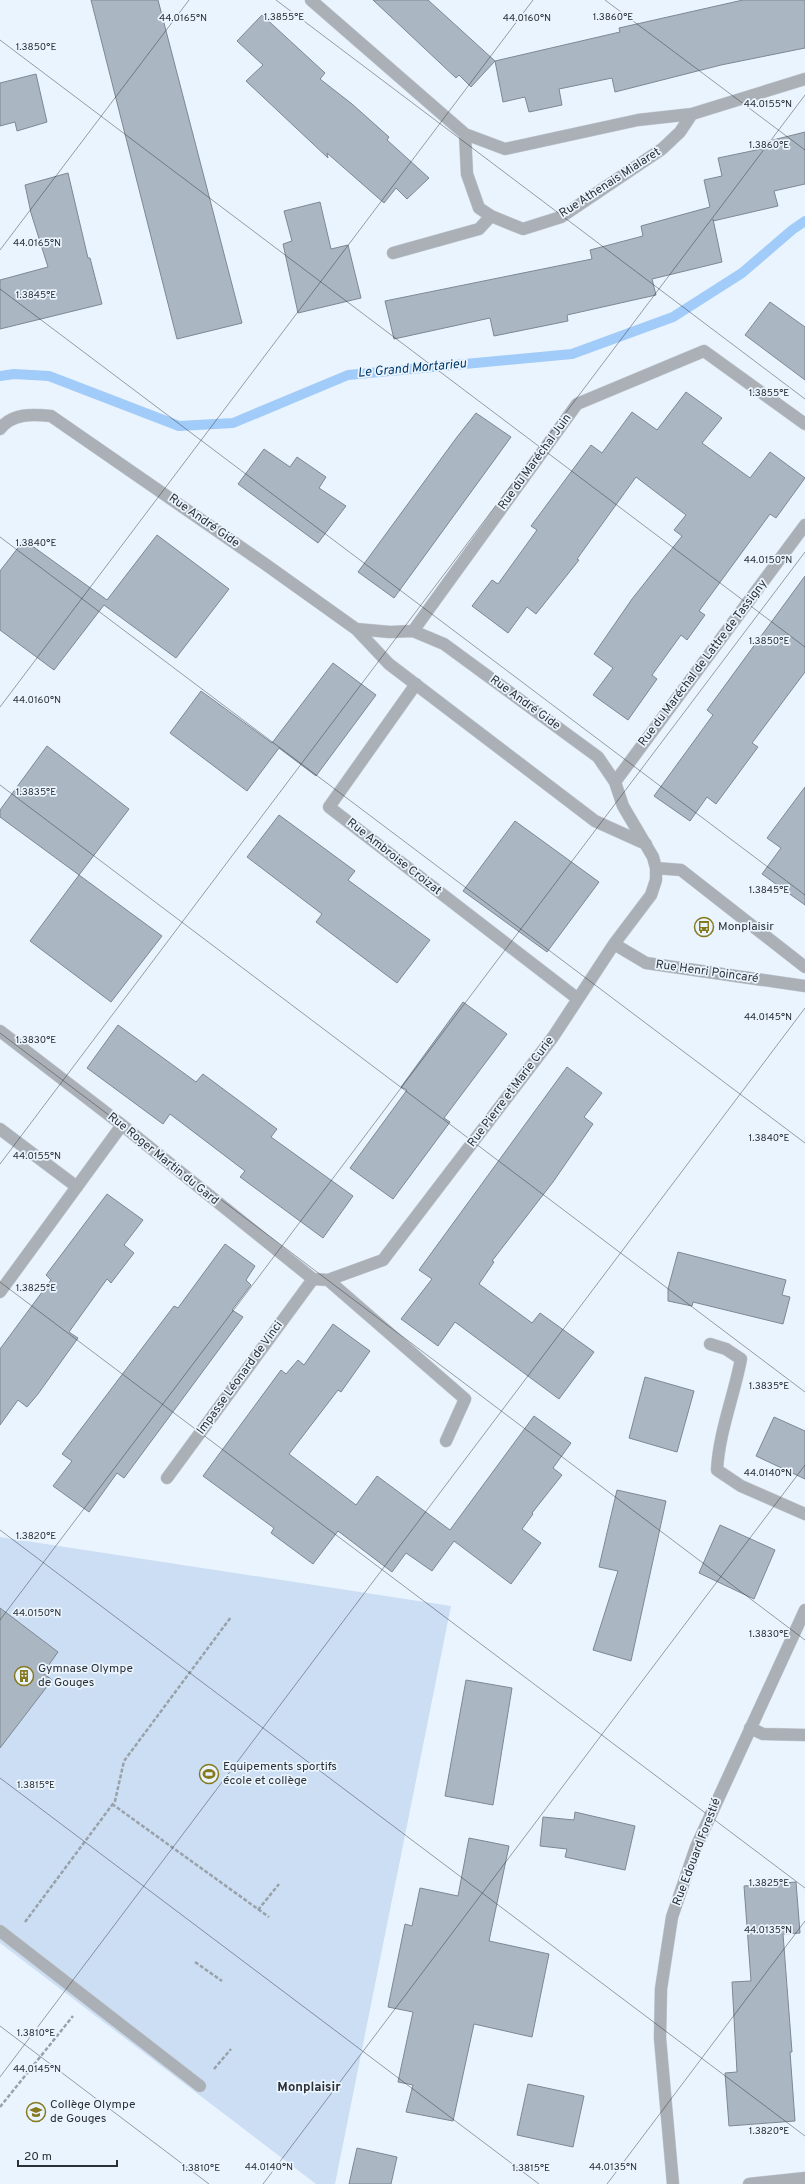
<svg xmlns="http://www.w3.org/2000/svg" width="805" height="2184" font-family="Overpass,sans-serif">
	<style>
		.green { fill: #cbdef4 }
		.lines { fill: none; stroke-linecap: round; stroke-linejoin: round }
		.stream { stroke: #a1cbf8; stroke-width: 10 }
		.building { fill: #aab6c2; stroke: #7d8894 }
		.lane-casing { stroke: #c8d1da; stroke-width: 13 }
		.street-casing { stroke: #c8d1da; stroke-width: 13 }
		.path { stroke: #9aa2a9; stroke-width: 2.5; stroke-dasharray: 4 2; stroke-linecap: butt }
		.lane { stroke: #abb0b6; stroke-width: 12 }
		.street { stroke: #abb0b6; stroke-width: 12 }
		.ticks { fill: none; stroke: #2c3136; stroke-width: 1; stroke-opacity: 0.45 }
		.labels { text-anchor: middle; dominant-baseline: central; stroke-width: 3.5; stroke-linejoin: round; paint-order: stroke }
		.street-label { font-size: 12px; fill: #2c3136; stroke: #eaf4fe }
		.poi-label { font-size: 12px; fill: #2c3136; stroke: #eaf4fe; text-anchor: start }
		.water-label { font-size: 13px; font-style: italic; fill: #00396a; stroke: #eaf4fe }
		.neighbourhood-label { font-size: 13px; font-weight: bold; fill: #2c3136; stroke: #eaf4fe }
		.ticks-label { font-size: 10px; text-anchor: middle; fill: #2c3136; stroke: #eaf4fe; stroke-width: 3.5; stroke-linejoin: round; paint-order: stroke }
	</style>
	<rect width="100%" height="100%" fill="#eaf4fe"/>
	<path class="green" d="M 0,1537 L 451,1606 L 335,2184 L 316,2184 L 0,1943 Z"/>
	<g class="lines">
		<path class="stream" d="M 0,376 L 14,374 L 49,376 L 179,426 L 233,423 L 348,375 L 572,354 L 673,317 L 742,273 L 792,230 L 805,221"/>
	</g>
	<path class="building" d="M 91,0 L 158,0 L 242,323 L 177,339 Z
		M 373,0 L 428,0 L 495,61 L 471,87 L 459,75 L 456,78 Z
		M 743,0 L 805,0 L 805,48 L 721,65 L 615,92 L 612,78 L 559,89 L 562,105 L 529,112 L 525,97 L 503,102 L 495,61 L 620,32 L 619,28 Z
		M 262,15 L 325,73 L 320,79 L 352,104 L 389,137 L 387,140 L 429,178 L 407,199 L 396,188 L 384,203 L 327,153 L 328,158 L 246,81 L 263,65 L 237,41 Z
		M 36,74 L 47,122 L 17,131 L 15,122 L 0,126 L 0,83 Z
		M 805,132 L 805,184 L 774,191 L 778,206 L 713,221 L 713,219 L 722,262 L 652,279 L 656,295 L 567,315 L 568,321 L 494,336 L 490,318 L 394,339 L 385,301 L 592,259 L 590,250 L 643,236 L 641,226 L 710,207 L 704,180 L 722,176 L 718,158 L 766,148 L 765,142 Z
		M 68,173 L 88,258 L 90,258 L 102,304 L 0,329 L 0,280 L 48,267 L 31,213 L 25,185 Z
		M 320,202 L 331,249 L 348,245 L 361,298 L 298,313 L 283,244 L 292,241 L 284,211 Z
		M 770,302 L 805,327 L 805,380 L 745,335 Z
		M 686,392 L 722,418 L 702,443 L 750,478 L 770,452 L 805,478 L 776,518 L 770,514 L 699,611 L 705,615 L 687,640 L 681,635 L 652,675 L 657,679 L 628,720 L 593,695 L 613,668 L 594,654 L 632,599 L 682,536 L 674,530 L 686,515 L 636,477 L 577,559 L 579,560 L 536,614 L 527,607 L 508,633 L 472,606 L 492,580 L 498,584 L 537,530 L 531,526 L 591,445 L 602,453 L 632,412 L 657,430 Z
		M 476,413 L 511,437 L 394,598 L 358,572 L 457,437 Z
		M 264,449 L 290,467 L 297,457 L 326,477 L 319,488 L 346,506 L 318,543 L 238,484 Z
		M 157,535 L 229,589 L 176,658 L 104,605 L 54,670 L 0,630 L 0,571 L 24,540 L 107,600 Z
		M 805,576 L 805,672 L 752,743 L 758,747 L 716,804 L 707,797 L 690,821 L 654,796 L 713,715 L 707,710 Z
		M 333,663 L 376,695 L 316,776 L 279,748 L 247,791 L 170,733 L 201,691 L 272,743 Z
		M 47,746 L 129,809 L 79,875 L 162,936 L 111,1002 L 30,941 L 79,875 L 0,817 L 0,810 Z
		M 805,787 L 805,905 L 762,874 L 781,848 L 767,838 Z
		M 279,815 L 355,871 L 348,880 L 430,940 L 397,983 L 316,922 L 322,914 L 247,857 Z
		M 515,821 L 599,882 L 547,952 L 463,891 Z
		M 463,1002 L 507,1034 L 444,1118 L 450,1122 L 393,1199 L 350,1168 L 407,1090 L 401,1087 Z
		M 118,1025 L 196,1082 L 203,1074 L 277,1129 L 271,1137 L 353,1196 L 323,1238 L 240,1177 L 245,1171 L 170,1114 L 163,1124 L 87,1068 Z
		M 567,1067 L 602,1093 L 584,1117 L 593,1124 L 553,1182 L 492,1261 L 494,1262 L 479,1284 L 532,1323 L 540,1313 L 594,1352 L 559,1399 L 455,1322 L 438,1346 L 401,1319 L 432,1279 L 419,1270 Z
		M 107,1194 L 143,1220 L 124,1245 L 134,1253 L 111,1283 L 107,1279 L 69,1332 L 78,1338 L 38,1394 L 27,1407 L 18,1400 L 0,1425 L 0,1349 L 51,1280 L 46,1275 Z
		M 225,1244 L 255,1266 L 246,1280 L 251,1285 L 232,1310 L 243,1317 L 124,1478 L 117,1473 L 89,1512 L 53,1486 L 72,1461 L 62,1454 L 174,1306 L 178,1308 Z
		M 678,1252 L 786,1280 L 782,1295 L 790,1297 L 783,1324 L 693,1302 L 692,1306 L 668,1301 L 668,1289 Z
		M 333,1324 L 370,1351 L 341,1392 L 338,1390 L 289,1454 L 356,1505 L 377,1476 L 450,1530 L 534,1416 L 571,1443 L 553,1468 L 562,1475 L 532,1513 L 533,1514 L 522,1529 L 541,1543 L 511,1584 L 454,1541 L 432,1571 L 406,1553 L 392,1572 L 338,1531 L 313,1564 L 271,1533 L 274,1528 L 203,1476 L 281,1370 L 286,1374 L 298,1360 L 304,1365 Z
		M 645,1377 L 694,1391 L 677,1452 L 629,1438 Z
		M 774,1417 L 805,1431 L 805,1479 L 756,1456 Z
		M 617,1490 L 666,1501 L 631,1661 L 593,1650 L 618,1571 L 599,1567 Z
		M 720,1525 L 775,1550 L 754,1599 L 699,1573 Z
		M 0,1608 L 58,1652 L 43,1673 L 52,1680 L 0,1748 Z
		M 466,1680 L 512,1688 L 493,1805 L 445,1796 Z
		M 575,1812 L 635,1826 L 625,1870 L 565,1857 L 567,1849 L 540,1846 L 543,1817 L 574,1820 Z
		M 469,1838 L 509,1846 L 489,1941 L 549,1954 L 532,2037 L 474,2024 L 453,2121 L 406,2112 L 413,2085 L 398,2082 L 413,2012 L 388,2007 L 405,1924 L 412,1926 L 420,1888 L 458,1896 Z
		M 796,1882 L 800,1933 L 783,1934 L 792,2052 L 790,2052 L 795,2121 L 729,2126 L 725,2073 L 737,2072 L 732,1982 L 751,1981 L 744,1886 Z
		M 528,2084 L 584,2096 L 573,2147 L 517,2135 Z
		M 357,2148 L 397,2157 L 391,2184 L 349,2184 Z"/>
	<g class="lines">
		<defs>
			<path id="lane" d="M 0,1931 L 200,2086"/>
			<path id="street" d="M 311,0 L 465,134 L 505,149 L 638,120 L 692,114 L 680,132 L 662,149 L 561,217 L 523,229 L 491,216 L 479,208 L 467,174 L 465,134
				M 692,114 L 805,79
				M 393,253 L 479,229 L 491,216
				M 0,429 C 12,413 33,414 51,416 L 265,564 L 356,629 L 389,664 L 595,821 L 646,844
				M 356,629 L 390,632 L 413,631 L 444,644 L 598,757 L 615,782 L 623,806 L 653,857 L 656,868 L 681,870 L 805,967
				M 413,631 L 577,404 L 704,351 L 805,424
				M 416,684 L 329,807 L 578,999
				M 615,782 L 805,525
				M 614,944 L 646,963 L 805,986
				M 0,1031 L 122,1125 L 313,1279 L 328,1280 L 383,1260 L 553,1037 L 614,944 L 651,895 L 656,880 L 656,868
				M 0,1129 L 77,1187
				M 328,1280 L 465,1399 L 446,1441
				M 0,1292 L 122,1125
				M 710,1344 L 726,1349 L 741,1359 C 734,1396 719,1432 717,1470 L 741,1486 L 805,1514
				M 167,1478 L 313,1279
				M 750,1728 L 763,1734 L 805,1735
				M 673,2184 L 660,2038 L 661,1989 L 672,1917 L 696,1847 L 805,1610
				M 749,2184 L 805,2178"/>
		</defs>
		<use href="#lane" class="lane-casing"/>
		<use href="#street" class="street-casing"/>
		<path class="path" d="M 112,1804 L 269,1917
			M 258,1910 L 279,1884
			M 25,1922 L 115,1801 L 124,1761 L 231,1617
			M 195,1962 L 222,1981
			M 214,2069 L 231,2049
			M 0,2107 L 73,2016"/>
		<use href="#lane" class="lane"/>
		<use href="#street" class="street"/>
	</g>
	<path class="ticks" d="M 276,0 L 805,399M 605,0 L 805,150M 0,40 L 805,647M 0,250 L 189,0M 0,289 L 805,895M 0,537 L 805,1143M 0,707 L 533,0M 0,785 L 805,1392M 0,1033 L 805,1640M 0,1164 L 805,95M 0,1282 L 805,1888M 0,1530 L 805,2136M 0,1620 L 805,552M 0,1778 L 539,2184M 0,2026 L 209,2184M 0,2077 L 805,1008M 263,2184 L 805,1465M 607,2184 L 805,1921"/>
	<defs>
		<symbol id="bus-ring" viewBox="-11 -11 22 22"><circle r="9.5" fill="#eaf4fe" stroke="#86791e" stroke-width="1.5"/><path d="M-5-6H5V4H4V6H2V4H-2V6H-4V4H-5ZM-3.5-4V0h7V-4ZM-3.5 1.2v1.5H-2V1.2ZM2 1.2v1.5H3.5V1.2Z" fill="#86791e"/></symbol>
		<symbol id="building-ring" viewBox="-11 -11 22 22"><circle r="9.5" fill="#eaf4fe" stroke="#86791e" stroke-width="1.5"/><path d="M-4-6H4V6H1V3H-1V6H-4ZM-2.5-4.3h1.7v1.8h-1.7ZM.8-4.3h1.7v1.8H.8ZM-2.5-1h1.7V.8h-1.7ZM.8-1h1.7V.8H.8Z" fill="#86791e"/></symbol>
		<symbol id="stadium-ring" viewBox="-11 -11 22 22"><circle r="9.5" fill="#eaf4fe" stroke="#86791e" stroke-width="1.5"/><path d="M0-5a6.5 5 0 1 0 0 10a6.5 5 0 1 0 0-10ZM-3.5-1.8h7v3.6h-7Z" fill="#86791e"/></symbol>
		<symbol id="school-ring" viewBox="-11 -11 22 22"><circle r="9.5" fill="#eaf4fe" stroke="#86791e" stroke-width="1.5"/><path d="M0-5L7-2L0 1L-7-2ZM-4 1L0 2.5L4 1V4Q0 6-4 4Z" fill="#86791e"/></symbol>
	</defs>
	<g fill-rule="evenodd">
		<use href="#bus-ring" x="693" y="916" width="22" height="22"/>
		<use href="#building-ring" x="13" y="1665" width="22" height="22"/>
		<use href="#stadium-ring" x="198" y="1763" width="22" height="22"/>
		<use href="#school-ring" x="25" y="2101" width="22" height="22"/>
	</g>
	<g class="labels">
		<g class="street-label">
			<text transform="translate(610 183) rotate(-33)">Rue Athenais Mialaret</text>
			<text transform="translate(535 462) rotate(-54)">Rue du Maréchal Juin</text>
			<text transform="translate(204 521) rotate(35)">Rue André Gide</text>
			<text transform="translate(703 663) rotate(-53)">Rue du Maréchal de Lattre de Tassigny</text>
			<text transform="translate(525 703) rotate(36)">Rue André Gide</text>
			<text transform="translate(394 857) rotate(38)">Rue Ambroise Croizat</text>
			<text transform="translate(707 972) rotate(8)">Rue Henri Poincaré</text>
			<text transform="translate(511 1092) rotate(-53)">Rue Pierre et Marie Curie</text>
			<text transform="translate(163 1159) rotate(39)">Rue Roger Martin du Gard</text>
			<text transform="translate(240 1378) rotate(-54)">Impasse Léonard de Vinci</text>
			<text transform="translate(697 1852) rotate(-69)">Rue Edouard Forestié</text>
		</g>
		<g class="poi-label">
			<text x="718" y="927">Monplaisir</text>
			<text x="38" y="1669">Gymnase Olympe<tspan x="38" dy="14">de Gouges</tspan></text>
			<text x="223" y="1767">Equipements sportifs<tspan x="223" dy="14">école et collège</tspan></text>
			<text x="50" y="2105">Collège Olympe<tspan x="50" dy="14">de Gouges</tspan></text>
		</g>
		<g class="water-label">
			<text transform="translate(412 369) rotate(-5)">Le Grand Mortarieu</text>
		</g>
		<g class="neighbourhood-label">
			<text x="309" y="2088">Monplaisir</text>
		</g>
	</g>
	<g class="ticks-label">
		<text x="284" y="20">1.3855°E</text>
		<text x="613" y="20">1.3860°E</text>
		<text x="183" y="21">44.0165°N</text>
		<text x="527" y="21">44.0160°N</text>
		<text x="36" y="50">1.3850°E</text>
		<text x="768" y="107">44.0155°N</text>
		<text x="769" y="148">1.3860°E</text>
		<text x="37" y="246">44.0165°N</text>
		<text x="36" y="298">1.3845°E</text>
		<text x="769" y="396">1.3855°E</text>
		<text x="36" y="546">1.3840°E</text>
		<text x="768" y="563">44.0150°N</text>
		<text x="769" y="644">1.3850°E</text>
		<text x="37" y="703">44.0160°N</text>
		<text x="36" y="795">1.3835°E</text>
		<text x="769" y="893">1.3845°E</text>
		<text x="768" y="1020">44.0145°N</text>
		<text x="36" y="1043">1.3830°E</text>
		<text x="769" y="1141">1.3840°E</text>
		<text x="37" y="1159">44.0155°N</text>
		<text x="36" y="1291">1.3825°E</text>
		<text x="769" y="1389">1.3835°E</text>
		<text x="768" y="1476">44.0140°N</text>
		<text x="36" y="1539">1.3820°E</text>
		<text x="37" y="1616">44.0150°N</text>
		<text x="769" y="1637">1.3830°E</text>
		<text x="36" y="1788">1.3815°E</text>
		<text x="769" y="1886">1.3825°E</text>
		<text x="768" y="1933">44.0135°N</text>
		<text x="36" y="2036">1.3810°E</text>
		<text x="37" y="2072">44.0145°N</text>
		<text x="769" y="2134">1.3820°E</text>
		<text x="269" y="2170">44.0140°N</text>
		<text x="613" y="2170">44.0135°N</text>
		<text x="201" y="2171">1.3810°E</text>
		<text x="531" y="2171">1.3815°E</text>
	</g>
	<path d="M18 2160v6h99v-6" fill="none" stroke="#2c3136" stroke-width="2"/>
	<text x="24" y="2160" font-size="12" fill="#2c3136" stroke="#eaf4fe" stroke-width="3" paint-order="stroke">20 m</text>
</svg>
